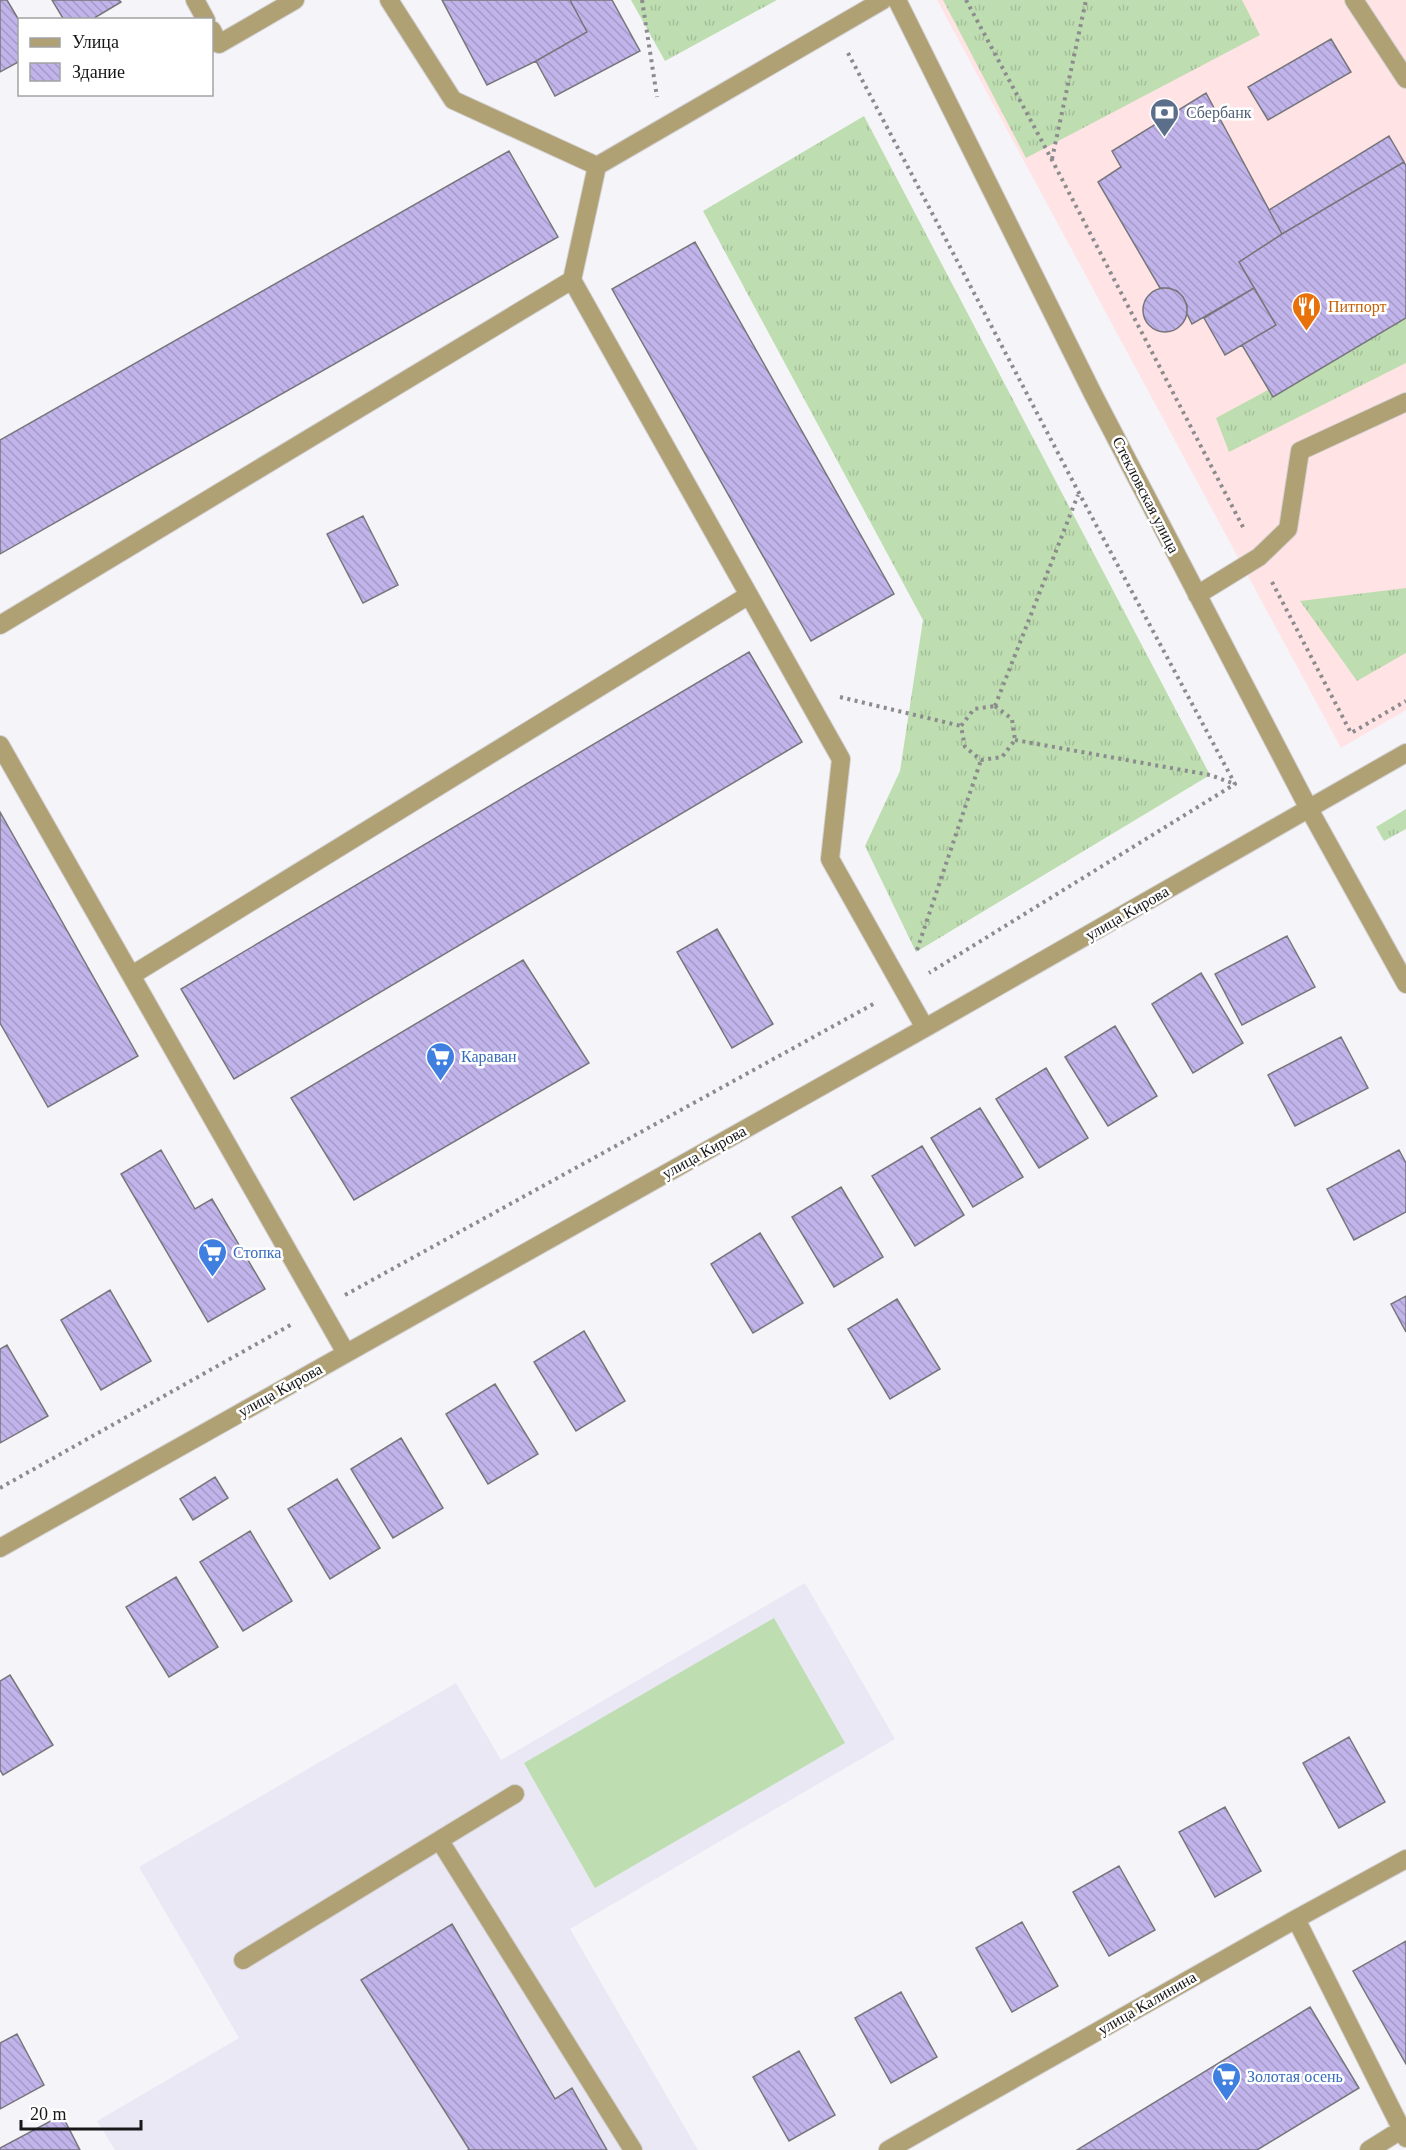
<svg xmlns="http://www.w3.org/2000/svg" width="1406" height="2150" font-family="'Times New Roman',serif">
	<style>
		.commercial { fill: #ffe3e5 }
		.built { fill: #eae8f4 }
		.grass { fill: url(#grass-tufts) }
		.garden { fill: #bedeb1 }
		.building { fill: url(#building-back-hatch); stroke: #77767a; stroke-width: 1.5 }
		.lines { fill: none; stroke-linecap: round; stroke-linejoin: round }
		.minor-casing { stroke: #d2d1d5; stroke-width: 20 }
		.path { stroke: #8c8b8e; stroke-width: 4; stroke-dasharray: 3 4.5; stroke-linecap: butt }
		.minor { stroke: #b0a175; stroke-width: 18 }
		.labels { text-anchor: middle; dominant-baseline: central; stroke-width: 5; stroke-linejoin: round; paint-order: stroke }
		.service-label { font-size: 16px; fill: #4e5e75; stroke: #fff; text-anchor: start }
		.food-label { font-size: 16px; fill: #c56008; stroke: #fff; text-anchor: start }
		.street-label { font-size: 16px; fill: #181819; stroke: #fff }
		.shop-label { font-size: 16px; fill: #366cbe; stroke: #fff; text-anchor: start }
	</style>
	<defs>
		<pattern id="grass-tufts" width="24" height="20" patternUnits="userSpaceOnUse" patternTransform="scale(1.5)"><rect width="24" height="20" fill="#bedeb1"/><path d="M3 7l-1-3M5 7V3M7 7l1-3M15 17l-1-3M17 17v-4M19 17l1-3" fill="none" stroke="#a3be98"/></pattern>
		<pattern id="building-back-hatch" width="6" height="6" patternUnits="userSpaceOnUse" patternTransform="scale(1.5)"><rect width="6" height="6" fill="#c1b4eb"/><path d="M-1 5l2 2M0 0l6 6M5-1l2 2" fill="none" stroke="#a59ac9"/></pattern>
	</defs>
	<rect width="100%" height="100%" fill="#f5f4f9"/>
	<path class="commercial" d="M 937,0 L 1406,0 L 1406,710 L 1341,748 Z"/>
	<path class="built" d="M 805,1583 L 895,1739 L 570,1929 L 698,2150 L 115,2150 L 97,2121 L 239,2038 L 139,1867 L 456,1683 L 501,1760 Z"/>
	<path class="grass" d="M 631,0 L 777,0 L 665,61 Z
		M 943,0 L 1242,0 L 1260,35 L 1026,158 Z
		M 864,116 L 1210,775 L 916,952 L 865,846 L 900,771 L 923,620 L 703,211 Z
		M 1406,315 L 1406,363 L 1229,452 L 1216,418 Z
		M 1406,588 L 1406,653 L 1357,681 L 1300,601 Z
		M 1406,809 L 1406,829 L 1384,841 L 1376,827 Z"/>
	<path class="garden" d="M 774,1618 L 845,1743 L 595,1888 L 524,1763 Z"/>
	<path class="building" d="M 0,0 L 7,0 L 20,22 L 20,61 L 0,72 Z
		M 52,0 L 119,0 L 121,2 L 91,20 L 64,20 Z
		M 442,0 L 570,0 L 587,32 L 536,61 L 487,85 Z
		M 570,0 L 612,0 L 640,51 L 555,96 L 536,61 L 587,32 Z
		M 1331,39 L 1351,72 L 1268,120 L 1248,87 Z
		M 1206,93 L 1282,234 L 1239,262 L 1254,288 L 1192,324 L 1187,314 L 1187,305 L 1183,297 L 1177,291 L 1169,288 L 1160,288 L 1098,182 L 1121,167 L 1112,151 Z
		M 1389,136 L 1404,162 L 1282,234 L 1269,210 Z
		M 509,151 L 558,237 L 0,554 L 0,440 Z
		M 1404,162 L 1406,166 L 1406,318 L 1273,397 L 1242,345 L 1276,325 L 1239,262 L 1282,234 Z
		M 695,242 L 894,594 L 811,641 L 612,289 Z
		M1143 310a22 22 0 1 1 44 0a22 22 0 1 1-44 0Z
		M 1254,288 L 1276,325 L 1225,355 L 1204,318 Z
		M 363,516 L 398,585 L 363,603 L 327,534 Z
		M 749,652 L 802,742 L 234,1079 L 181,989 Z
		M 0,812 L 138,1056 L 48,1107 L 0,1023 Z
		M 717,929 L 773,1024 L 732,1048 L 677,952 Z
		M 1287,936 L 1315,987 L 1242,1025 L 1215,974 Z
		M 523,960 L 589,1063 L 354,1200 L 291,1098 Z
		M 1201,973 L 1243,1043 L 1193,1073 L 1152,1004 Z
		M 1115,1026 L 1157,1096 L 1108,1126 L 1065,1057 Z
		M 1341,1037 L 1368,1088 L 1295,1126 L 1268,1075 Z
		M 1046,1068 L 1088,1138 L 1039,1168 L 996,1099 Z
		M 980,1108 L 1023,1177 L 973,1207 L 931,1138 Z
		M 922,1146 L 964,1215 L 915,1246 L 872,1176 Z
		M 161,1150 L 195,1209 L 212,1199 L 265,1289 L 208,1322 L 121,1174 Z
		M 1399,1150 L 1406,1163 L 1406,1212 L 1354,1240 L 1327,1189 Z
		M 841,1187 L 883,1257 L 834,1287 L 792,1217 Z
		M 760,1233 L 803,1303 L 753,1333 L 711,1264 Z
		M 110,1290 L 151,1361 L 101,1390 L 61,1320 Z
		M 1406,1296 L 1406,1332 L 1391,1304 Z
		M 897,1299 L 940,1369 L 890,1399 L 848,1329 Z
		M 584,1331 L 625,1401 L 576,1431 L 534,1362 Z
		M 7,1345 L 48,1416 L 0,1443 L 0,1349 Z
		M 495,1384 L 538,1454 L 488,1484 L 446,1414 Z
		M 401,1438 L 443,1508 L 393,1538 L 351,1469 Z
		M 215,1477 L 228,1498 L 193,1520 L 180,1499 Z
		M 337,1479 L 380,1548 L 330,1579 L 288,1509 Z
		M 250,1531 L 292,1601 L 243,1631 L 200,1562 Z
		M 176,1577 L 218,1647 L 169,1677 L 126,1607 Z
		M 10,1675 L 53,1745 L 3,1775 L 0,1770 L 0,1681 Z
		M 1349,1737 L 1385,1802 L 1339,1828 L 1303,1763 Z
		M 1225,1807 L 1261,1871 L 1215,1897 L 1179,1832 Z
		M 1119,1866 L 1155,1930 L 1109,1956 L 1073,1892 Z
		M 1022,1922 L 1058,1986 L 1012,2012 L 976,1948 Z
		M 452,1924 L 555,2099 L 572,2088 L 607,2150 L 468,2150 L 469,2149 L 361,1980 Z
		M 1406,1941 L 1406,2064 L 1353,1971 Z
		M 901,1992 L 937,2057 L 891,2083 L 855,2018 Z
		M 1310,2007 L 1359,2088 L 1257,2150 L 1077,2150 Z
		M 17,2034 L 44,2085 L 0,2109 L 0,2043 Z
		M 799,2051 L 835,2115 L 789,2141 L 753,2077 Z
		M 62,2115 L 80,2150 L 0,2150 L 0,2148 Z"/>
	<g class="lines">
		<defs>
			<path id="minor" d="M 195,0 L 206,20
				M 389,0 L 453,100 L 597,166 L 883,0
				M 897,0 L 1093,394 L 1309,809 L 1406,984
				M 1354,0 L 1406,79
				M 212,30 L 219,44 L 295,0
				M 572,280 L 597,166
				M 1197,595 L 1259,557 L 1288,529 L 1300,451 L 1406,402
				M 0,625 L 572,280 L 841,759 L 830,859 L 925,1028
				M 0,745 L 346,1353
				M 132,975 L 749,595
				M 0,1548 L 925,1028 L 1406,753
				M 440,1841 L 633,2150
				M 1296,1919 L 1406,2138
				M 243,1960 L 515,1794
				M 888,2150 L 1296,1919 L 1406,1859
				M 1369,2150 L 1401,2130"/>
		</defs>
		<use href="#minor" class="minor-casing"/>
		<path class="path" d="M 642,0 L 657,97
			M 966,0 L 1052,160 L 1245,531
			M 848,53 L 1079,493 L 1235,784 L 929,973
			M 1052,159 L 1086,0
			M 1272,582 L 1351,733 L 1406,701
			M 840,697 L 961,726
			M 995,706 L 1078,495
			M 995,706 L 1012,719 L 1015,740 L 1002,757 L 981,760 L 965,747 L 961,726 L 974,709 Z
			M 1015,740 L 1210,775 L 1235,784
			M 917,950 L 981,760
			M 345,1295 L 877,1002
			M 0,1488 L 294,1323"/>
		<use href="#minor" class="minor"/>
	</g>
	<defs>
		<symbol id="bank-pin" viewBox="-11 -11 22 30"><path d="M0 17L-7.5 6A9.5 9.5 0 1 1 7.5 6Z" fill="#5c6f8a" stroke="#fff"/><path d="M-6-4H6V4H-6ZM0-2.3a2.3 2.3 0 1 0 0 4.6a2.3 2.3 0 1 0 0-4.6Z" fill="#fff"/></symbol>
		<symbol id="restaurant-pin" viewBox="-11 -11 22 30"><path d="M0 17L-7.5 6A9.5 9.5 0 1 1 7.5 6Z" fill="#e8710a" stroke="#fff"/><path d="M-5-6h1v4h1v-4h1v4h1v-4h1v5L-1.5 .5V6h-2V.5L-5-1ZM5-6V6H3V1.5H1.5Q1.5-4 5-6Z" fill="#fff"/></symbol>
		<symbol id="supermarket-pin" viewBox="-11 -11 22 30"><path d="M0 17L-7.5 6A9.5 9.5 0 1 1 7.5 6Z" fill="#3f7fe0" stroke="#fff"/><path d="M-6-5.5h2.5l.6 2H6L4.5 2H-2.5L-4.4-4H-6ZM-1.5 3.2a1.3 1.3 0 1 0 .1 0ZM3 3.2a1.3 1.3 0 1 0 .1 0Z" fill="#fff"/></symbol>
	</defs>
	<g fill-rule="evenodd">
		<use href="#bank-pin" x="1148" y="96" width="33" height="45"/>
		<use href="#restaurant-pin" x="1290" y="290" width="33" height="45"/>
		<use href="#supermarket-pin" x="424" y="1040" width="33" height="45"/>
		<use href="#supermarket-pin" x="196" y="1236" width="33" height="45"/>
		<use href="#supermarket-pin" x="1210" y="2060" width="33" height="45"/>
	</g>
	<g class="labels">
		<g class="service-label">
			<text x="1186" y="112">Сбербанк</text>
		</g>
		<g class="food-label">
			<text x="1328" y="306">Питпорт</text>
		</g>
		<g class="street-label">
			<text transform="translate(1146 495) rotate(63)">Стекловская улица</text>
			<text transform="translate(1127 913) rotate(-30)">улица Кирова</text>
			<text transform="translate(704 1152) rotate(-29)">улица Кирова</text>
			<text transform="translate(280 1390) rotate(-29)">улица Кирова</text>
			<text transform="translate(1147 2003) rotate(-30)">улица Калинина</text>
		</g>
		<g class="shop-label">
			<text x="461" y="1056">Караван</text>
			<text x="233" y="1252">Стопка</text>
			<text x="1247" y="2076">Золотая осень</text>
		</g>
	</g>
	<rect x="18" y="18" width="195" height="78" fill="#ffffff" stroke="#a3a3a3" stroke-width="1.5"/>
	<rect x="30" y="38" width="30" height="9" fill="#b0a175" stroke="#a3a3a3" stroke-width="1.5"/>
	<text x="72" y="48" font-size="18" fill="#181819">Улица</text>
	<rect x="30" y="63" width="30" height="18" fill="url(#building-back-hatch)" stroke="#a3a3a3" stroke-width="1.5"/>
	<text x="72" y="78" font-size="18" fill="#181819">Здание</text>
	<path d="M21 2120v9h120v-9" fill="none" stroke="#181819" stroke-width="3"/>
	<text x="30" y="2120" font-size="18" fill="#181819" stroke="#ffffff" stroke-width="4.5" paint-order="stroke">20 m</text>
</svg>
